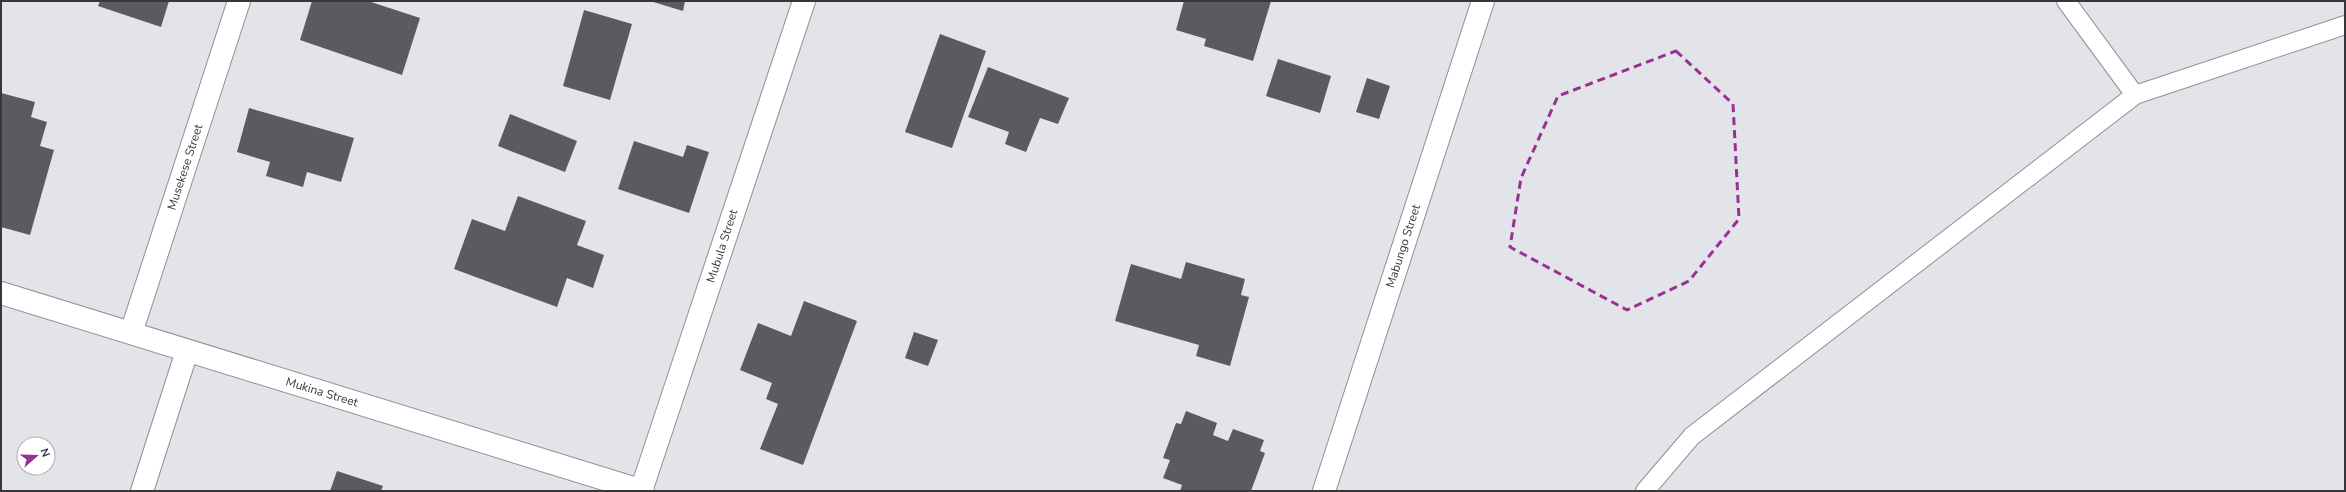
<svg xmlns="http://www.w3.org/2000/svg" width="2346" height="492" font-family="'Nunito Sans',sans-serif">
	<style>
		.building { fill: #5c5a5e }
		.lines { fill: none; stroke-linecap: round; stroke-linejoin: round }
		.lane-casing { stroke: #8e9094; stroke-width: 20 }
		.street-casing { stroke: #8e9094; stroke-width: 24 }
		.lane { stroke: #fff; stroke-width: 18 }
		.street { stroke: #fff; stroke-width: 22 }
		.marked { fill: none; stroke: #993194; stroke-width: 3; stroke-dasharray: 8 5; stroke-linejoin: round }
		.labels { text-anchor: middle; dominant-baseline: central; stroke-width: 4; stroke-linejoin: round; paint-order: stroke }
		.street-label { font-size: 12px; fill: #363739; stroke: #fff }
	</style>
	<rect width="100%" height="100%" fill="#e3e4e9"/>
	<path class="building" d="M 100,1 L 169,1 L 161,27 L 98,6 Z
		M 312,1 L 368,1 L 420,18 L 402,75 L 300,40 Z
		M 650,1 L 685,1 L 683,11 Z
		M 1184,1 L 1271,1 L 1253,61 L 1204,46 L 1206,39 L 1176,30 Z
		M 584,10 L 632,24 L 610,100 L 563,86 Z
		M 940,34 L 986,51 L 952,148 L 905,132 Z
		M 1278,59 L 1331,76 L 1320,113 L 1266,96 Z
		M 988,67 L 1069,98 L 1058,124 L 1040,118 L 1026,152 L 1005,144 L 1009,132 L 968,117 Z
		M 1367,78 L 1390,86 L 1379,119 L 1356,112 Z
		M 1,93 L 35,102 L 31,117 L 47,122 L 40,146 L 54,150 L 30,235 L 1,227 Z
		M 249,108 L 354,138 L 341,182 L 307,172 L 303,187 L 266,176 L 270,162 L 237,152 Z
		M 510,114 L 577,141 L 565,172 L 498,146 Z
		M 634,141 L 683,157 L 687,145 L 709,152 L 689,213 L 618,189 Z
		M 518,196 L 586,221 L 577,245 L 604,255 L 593,288 L 567,278 L 557,307 L 454,269 L 472,219 L 505,231 Z
		M 1186,262 L 1245,279 L 1241,295 L 1249,297 L 1230,366 L 1196,356 L 1199,345 L 1115,321 L 1131,264 L 1181,279 Z
		M 804,301 L 857,321 L 803,465 L 760,449 L 778,404 L 766,399 L 772,383 L 740,370 L 758,323 L 791,336 Z
		M 914,332 L 938,340 L 928,366 L 905,358 Z
		M 1186,411 L 1217,423 L 1213,435 L 1228,441 L 1233,429 L 1264,440 L 1260,451 L 1265,453 L 1251,491 L 1180,491 L 1182,485 L 1163,478 L 1170,460 L 1163,458 L 1176,423 L 1181,424 Z
		M 337,471 L 383,486 L 381,491 L 330,491 Z"/>
	<g class="lines">
		<defs>
			<path id="lane" d="M 2066,1 L 2135,95
				M 1645,491 L 1692,436 L 2135,95 L 2345,25"/>
			<path id="street" d="M 1,293 L 643,491
				M 131,333 L 239,1
				M 142,491 L 187,351
				M 641,491 L 804,1
				M 1324,491 L 1483,1"/>
		</defs>
		<use href="#lane" class="lane-casing"/>
		<use href="#street" class="street-casing"/>
		<use href="#lane" class="lane"/>
		<use href="#street" class="street"/>
	</g>
	<path class="marked" d="M 1676,51 L 1733,104 L 1739,219 L 1689,281 L 1627,310 L 1510,247 L 1521,178 L 1558,96 Z"/>
	<g class="labels">
		<g class="street-label">
			<text transform="translate(185 167) rotate(-72)">Musekese Street</text>
			<text transform="translate(722 246) rotate(-72)">Mubula Street</text>
			<text transform="translate(1403 246) rotate(-72)">Mabungo Street</text>
			<text transform="translate(322 392) rotate(17)">Mukina Street</text>
		</g>
	</g>
	<rect width="2346" height="492" fill="none" stroke="#363739" stroke-width="4"/>
	<g transform="translate(36 456) rotate(70)"><circle r="19" fill="#ffffff" stroke="#afafb0"/>
	<path d="M0-3L7 15L0 10L-7 15Z" fill="#993194"/>
	<text y="-6" font-size="11" font-weight="bold" text-anchor="middle" fill="#363739">N</text>
	</g>
</svg>
